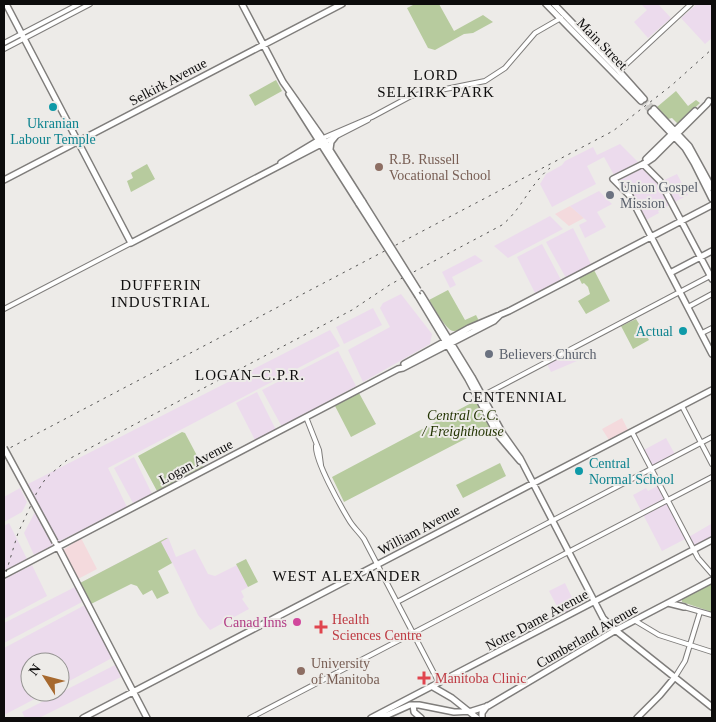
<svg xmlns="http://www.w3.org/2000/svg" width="716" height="722" font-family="'Times New Roman',serif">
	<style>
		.commercial { fill: #f4dadd }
		.industrial { fill: #ecdbed }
		.green { fill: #b7cb9e }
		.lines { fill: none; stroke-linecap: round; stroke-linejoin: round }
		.major-tunnel { stroke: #cbcac7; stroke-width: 5; stroke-dasharray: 5 2.5; stroke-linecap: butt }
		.minor-casing { stroke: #7f7d7b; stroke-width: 6 }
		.major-casing { stroke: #7f7d7b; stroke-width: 8 }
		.minor { stroke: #fff; stroke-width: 4 }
		.major { stroke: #fff; stroke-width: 5 }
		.rail { stroke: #575655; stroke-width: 1; stroke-dasharray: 2.5 5; stroke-linecap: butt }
		.major-bridge-casing { stroke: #7f7d7b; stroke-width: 8; stroke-linecap: butt }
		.major-bridge { stroke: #fff; stroke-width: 5 }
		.culture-dot { fill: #0f9aa8; stroke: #edebe8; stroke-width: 2 }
		.education-dot { fill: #8d6e63; stroke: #edebe8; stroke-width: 2 }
		.worship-dot { fill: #6b7280; stroke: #edebe8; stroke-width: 2 }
		.hotel-dot { fill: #d1479c; stroke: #edebe8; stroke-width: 2 }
		.health-dot { fill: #e0444e; stroke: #edebe8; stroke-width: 2 }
		.labels { text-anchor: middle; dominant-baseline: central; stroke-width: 4; stroke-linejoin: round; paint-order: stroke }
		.street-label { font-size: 14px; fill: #0d0c0c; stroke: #edebe8 }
		.culture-label { font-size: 14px; fill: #0d838f; stroke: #edebe8 }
		.education-label { font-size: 14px; fill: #785e54; stroke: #edebe8; text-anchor: start }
		.worship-label { font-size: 14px; fill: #5b616d; stroke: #edebe8; text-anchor: start }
		.park-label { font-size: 14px; font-style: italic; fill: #243503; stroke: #edebe8 }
		.health-label { font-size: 14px; fill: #be3a42; stroke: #edebe8; text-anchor: start }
		.hotel-label { font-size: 14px; fill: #b23c85; stroke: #edebe8; text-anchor: end }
		.neighbourhood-label { font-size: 15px; letter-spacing: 1px; fill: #0d0c0c; stroke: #edebe8 }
	</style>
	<rect width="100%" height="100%" fill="#edebe8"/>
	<path class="commercial" d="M 570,206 L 584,218 L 569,226 L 555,214 Z
		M 622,418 L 628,430 L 609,440 L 602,429 Z
		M 81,538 L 97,569 L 78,579 L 63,550 Z"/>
	<path class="industrial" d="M 644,4 L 658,4 L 671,18 L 648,38 L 634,22 L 647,10 L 642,5 Z
		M 697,4 L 712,4 L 712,38 L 705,44 L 681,18 Z
		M 620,144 L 638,162 L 614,175 L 604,157 L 587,166 L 596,184 L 552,207 L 540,184 L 546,174 L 562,165 L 565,161 L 593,147 L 597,155 Z
		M 643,168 L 658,183 L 677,174 L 688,195 L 658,211 L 659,213 L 646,220 L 634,196 L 617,181 Z
		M 599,191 L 612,204 L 597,212 L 606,227 L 585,238 L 579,225 L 587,221 L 570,206 Z
		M 550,216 L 563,229 L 508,258 L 494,246 Z
		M 573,228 L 591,264 L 566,278 L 546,242 Z
		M 542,244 L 561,280 L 535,293 L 517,257 Z
		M 475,255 L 483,261 L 452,277 L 456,285 L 450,288 L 442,272 Z
		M 401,294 L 432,334 L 430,344 L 363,382 L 348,350 L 390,327 L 380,308 L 383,303 Z
		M 373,308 L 382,325 L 344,344 L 336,327 Z
		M 330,330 L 340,346 L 108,468 L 127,507 L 58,542 L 28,484 Z
		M 338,351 L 356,386 L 282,427 L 262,390 Z
		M 572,352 L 577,361 L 551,372 L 547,364 Z
		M 257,392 L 276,430 L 255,440 L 236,403 Z
		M 666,438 L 676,456 L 651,469 L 642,451 Z
		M 134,457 L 152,494 L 133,503 L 114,468 Z
		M 659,485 L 687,538 L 711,524 L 712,537 L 692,548 L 687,538 L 662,551 L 633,495 L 646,488 L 648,491 Z
		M 20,488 L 27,502 L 22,512 L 4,522 L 4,497 Z
		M 35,512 L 53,545 L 34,555 L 24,533 Z
		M 9,523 L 27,559 L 4,571 L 4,526 Z
		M 168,537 L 176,557 L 195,549 L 208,574 L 215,576 L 237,565 L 248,587 L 241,591 L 244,597 L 242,599 L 249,609 L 210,630 L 198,615 L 172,562 L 91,603 L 80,583 Z
		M 32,565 L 47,596 L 4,619 L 4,585 L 6,578 Z
		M 565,583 L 577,608 L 562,616 L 549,591 Z
		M 75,587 L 82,602 L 4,643 L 4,623 Z
		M 85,605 L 112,658 L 60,686 L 60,662 L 30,662 L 30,692 L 48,692 L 4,715 L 4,648 Z
		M 115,665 L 121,677 L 39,718 L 25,718 L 22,712 Z"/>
	<path class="green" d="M 415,4 L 439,4 L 454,31 L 483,15 L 493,22 L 473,33 L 464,34 L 435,50 L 428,48 L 407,8 Z
		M 276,80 L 282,91 L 255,106 L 249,95 Z
		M 676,91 L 688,106 L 696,100 L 700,103 L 678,124 L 672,118 L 668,119 L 657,107 Z
		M 147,164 L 155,179 L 131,192 L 127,181 L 133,178 L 131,173 Z
		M 594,270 L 610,301 L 586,314 L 578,301 L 590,294 L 588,287 L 584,283 L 582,284 L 579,278 Z
		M 448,290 L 465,320 L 476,315 L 479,321 C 473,324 461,332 453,331 C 445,329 434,307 429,300 Z
		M 636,319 L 649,340 L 633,349 L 621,326 Z
		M 359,393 L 376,424 L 351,437 L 335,406 Z
		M 477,400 L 490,426 L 344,502 L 332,477 Z
		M 182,432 L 185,433 L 203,467 L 157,491 L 138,456 Z
		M 500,463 L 506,476 L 463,498 L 456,485 Z
		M 166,538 L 168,538 L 161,542 L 172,563 L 158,571 L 169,593 L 157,599 L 152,590 L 143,595 L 137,586 L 131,584 L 91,604 L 80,583 Z
		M 246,559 L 258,582 L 248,587 L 236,564 Z
		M 712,583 L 712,612 L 682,602 L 682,599 Z"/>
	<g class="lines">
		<path class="major-tunnel" d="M 644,99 L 654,109
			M 641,101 L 651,112"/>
		<defs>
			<path id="minor" d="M 4,43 L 79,4
				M 4,49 L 90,4
				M 619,71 L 691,4
				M 323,138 L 372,117 L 411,96 L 485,81 L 505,68 L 535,33 L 561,18
				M 325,142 L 368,120
				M 688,307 L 712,294
				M 4,309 L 131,243
				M 702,333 L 712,328
				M 482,396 L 712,275
				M 682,406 L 712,464
				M 306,417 L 319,450 L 321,465
				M 632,432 L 698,558 L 712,574
				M 316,446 C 315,461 340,505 349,520 C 353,527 359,532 364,539 L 439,683
				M 397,602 L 712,437
				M 684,607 L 712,615
				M 634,620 L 659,635 L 712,652
				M 675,677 L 685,661 L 700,612
				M 250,718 L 712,477"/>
			<path id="major" d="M 6,4 L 131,243 L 325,142
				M 242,4 L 283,82 L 321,136 L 363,202
				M 546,4 L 641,101
				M 554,4 L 619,71 L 644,99
				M 289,94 L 359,204
				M 709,101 L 707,104 L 653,158 L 647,162 L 613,179 L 630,196 L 712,354
				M 654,109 L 689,146 L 712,188
				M 651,112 L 685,148 L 694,163 L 712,199
				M 330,149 L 331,142 L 335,137
				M 646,159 L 695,111
				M 281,163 L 321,139
				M 643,164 L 660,181 L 712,279
				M 4,180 L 342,4
				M 670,273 L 712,251
				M 421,294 L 472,377 L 503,434 L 520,458 L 603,618 L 614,629 L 712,707
				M 418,296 L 468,379 L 497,434 L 520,461
				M 404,364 L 469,328 L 509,311 L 712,205
				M 57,545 L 147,718
				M 4,575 L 398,369 L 403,368 L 494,321 L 500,315
				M 668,603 L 684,607
				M 433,687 L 452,698 L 477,718
				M 413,705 L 414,712 L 421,718
				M 83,718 L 712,390
				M 371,718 L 712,540
				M 381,718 L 410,705 L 419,705 L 454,712 L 472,711 L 488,706 L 616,630 L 712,580
				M 482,718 L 482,713 L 487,706
				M 637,718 L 660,695 L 675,677"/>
		</defs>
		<use href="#minor" class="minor-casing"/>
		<use href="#major" class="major-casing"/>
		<use href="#minor" class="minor"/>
		<use href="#major" class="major"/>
		<path class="rail" d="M 4,451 L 613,131 L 672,85 L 712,49
			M 4,579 L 18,533 L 37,492 L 46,478 L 67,460 L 352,310 L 391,284 L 502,225 C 522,209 530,184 550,168"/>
		<defs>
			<path id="major-bridge" d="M 363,202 L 418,290
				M 359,204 L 418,296
				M 4,448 L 55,542"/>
		</defs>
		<use href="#major-bridge" class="major-bridge-casing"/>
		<use href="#major-bridge" class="major-bridge"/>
	</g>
	<g class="culture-dot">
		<circle cx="53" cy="107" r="5"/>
		<circle cx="683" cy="331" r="5"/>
		<circle cx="579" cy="471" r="5"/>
	</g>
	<g class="education-dot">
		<circle cx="379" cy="167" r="5"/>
		<circle cx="301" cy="671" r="5"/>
	</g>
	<g class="worship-dot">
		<circle cx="610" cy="195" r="5"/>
		<circle cx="489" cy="354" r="5"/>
	</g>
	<circle class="hotel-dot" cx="297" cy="622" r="5"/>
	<g class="health-dot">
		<path d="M318.5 619.5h5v5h5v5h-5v5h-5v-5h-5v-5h5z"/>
		<path d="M421.5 670.5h5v5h5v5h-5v5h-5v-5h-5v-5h5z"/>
	</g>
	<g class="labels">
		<g class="street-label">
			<text transform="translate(602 44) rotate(46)">Main Street</text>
			<text transform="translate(168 82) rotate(-28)">Selkirk Avenue</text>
			<text transform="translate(196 462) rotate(-28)">Logan Avenue</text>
			<text transform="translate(419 530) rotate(-28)">William Avenue</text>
			<text transform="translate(537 620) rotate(-28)">Notre Dame Avenue</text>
			<text transform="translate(587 636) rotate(-30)">Cumberland Avenue</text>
		</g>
		<g class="culture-label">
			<text x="53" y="123">Ukranian<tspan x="53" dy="16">Labour Temple</tspan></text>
			<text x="673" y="331" text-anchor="end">Actual</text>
			<text x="589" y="463" text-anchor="start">Central<tspan x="589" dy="16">Normal School</tspan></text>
		</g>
		<g class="education-label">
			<text x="389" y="159">R.B. Russell<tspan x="389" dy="16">Vocational School</tspan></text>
			<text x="311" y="663">University<tspan x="311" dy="16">of Manitoba</tspan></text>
		</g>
		<g class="worship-label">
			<text x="620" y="187">Union Gospel<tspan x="620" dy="16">Mission</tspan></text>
			<text x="499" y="354">Believers Church</text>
		</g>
		<g class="park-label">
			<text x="463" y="415">Central C.C.<tspan x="463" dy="16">/ Freighthouse</tspan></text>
		</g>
		<g class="health-label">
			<text x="332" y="619">Health<tspan x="332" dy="16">Sciences Centre</tspan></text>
			<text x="435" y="678">Manitoba Clinic</text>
		</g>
		<g class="hotel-label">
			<text x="287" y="622">Canad Inns</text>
		</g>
		<g class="neighbourhood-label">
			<text x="436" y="75">LORD<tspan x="436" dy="17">SELKIRK PARK</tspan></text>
			<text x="161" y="285">DUFFERIN<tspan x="161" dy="17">INDUSTRIAL</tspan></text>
			<text x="250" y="375">LOGAN–C.P.R.</text>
			<text x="515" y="397">CENTENNIAL</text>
			<text x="347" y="576">WEST ALEXANDER</text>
		</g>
	</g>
	<rect width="716" height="722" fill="none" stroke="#0d0c0c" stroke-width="10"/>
	<g transform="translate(45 677) rotate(306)"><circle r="24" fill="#edebe8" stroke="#939290"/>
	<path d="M0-4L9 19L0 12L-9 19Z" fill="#a7692e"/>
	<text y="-8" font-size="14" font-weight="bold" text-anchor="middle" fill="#0d0c0c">N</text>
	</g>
</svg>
